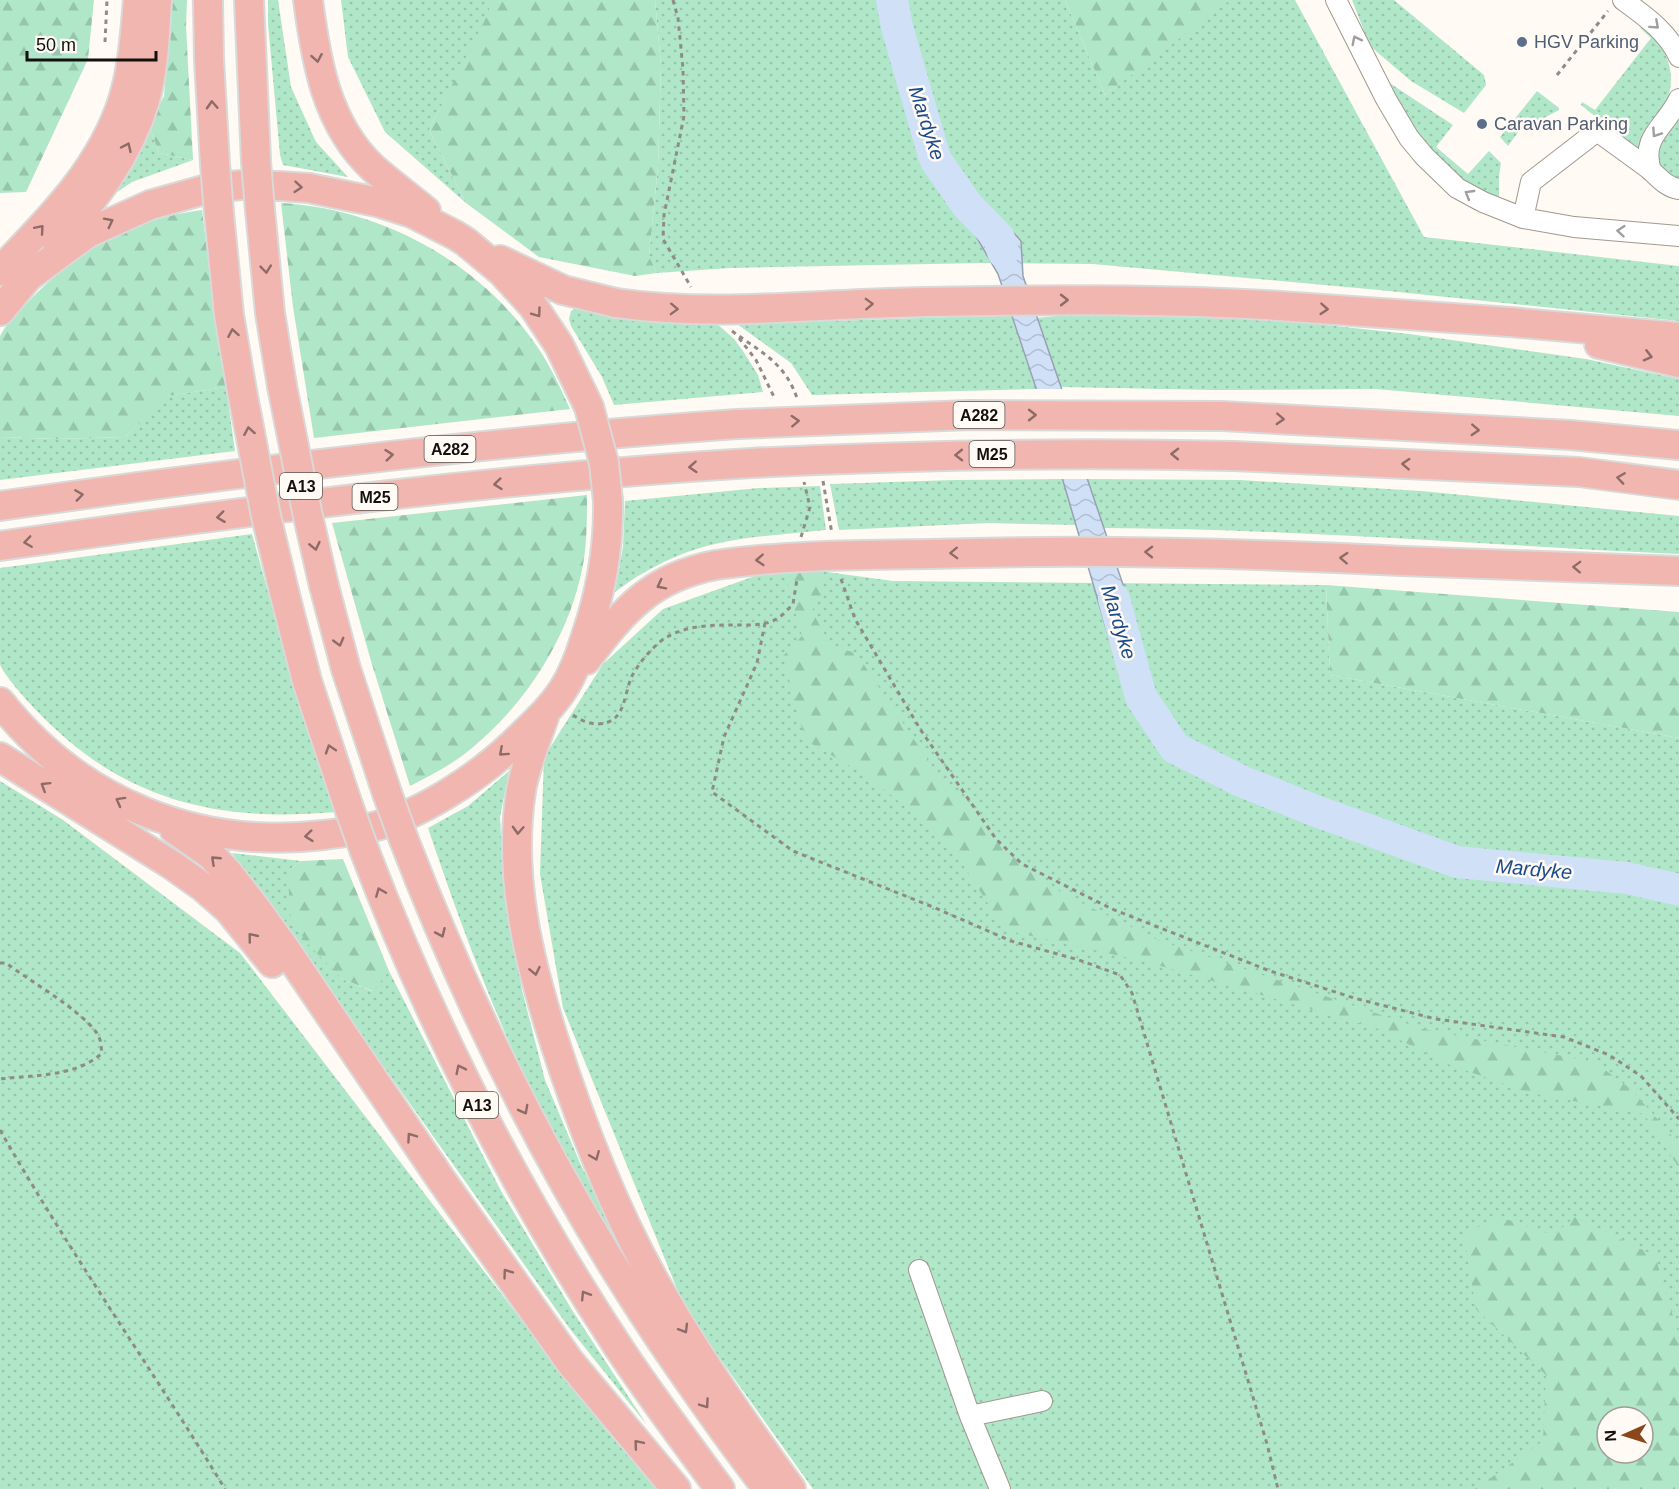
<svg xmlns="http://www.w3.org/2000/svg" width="1679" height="1489" font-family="Helvetica,sans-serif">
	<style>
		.grass { fill: url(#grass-dots); fill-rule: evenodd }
		.forest { fill: url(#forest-firs); fill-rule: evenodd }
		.water { fill: url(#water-waves); stroke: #97a2b1; stroke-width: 1.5 }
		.pier { fill: #fffaf4 }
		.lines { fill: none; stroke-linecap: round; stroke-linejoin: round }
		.river { stroke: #d0e0f7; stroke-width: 32 }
		.minor-casing { stroke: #a0998f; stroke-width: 22 }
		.highway-casing { stroke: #d9d9d8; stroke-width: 32 }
		.path { stroke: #8f8b86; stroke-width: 3; stroke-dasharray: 4.5 4.5; stroke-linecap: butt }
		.minor { stroke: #fff; stroke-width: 20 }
		.highway { stroke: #f1b6af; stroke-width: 28 }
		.highway-bridge-casing { stroke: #d9d9d8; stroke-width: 32; stroke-linecap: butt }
		.highway-bridge { stroke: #f1b6af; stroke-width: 28 }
		.oneway { stroke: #a19f9e }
		.oneway2 { stroke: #8d6b66 }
		.service-dot { fill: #5c6f8a; stroke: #fffaf4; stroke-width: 2 }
		.labels { text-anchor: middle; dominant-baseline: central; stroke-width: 5; stroke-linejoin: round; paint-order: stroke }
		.shield { fill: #fffaf4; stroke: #5a5652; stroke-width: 1.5 }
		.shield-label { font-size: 16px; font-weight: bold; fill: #13100d }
		.service-label { font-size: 18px; fill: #4e5e75; stroke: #fffaf4; text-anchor: start }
		.water-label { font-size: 20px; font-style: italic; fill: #194b8c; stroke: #fffaf4 }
	</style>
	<defs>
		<pattern id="grass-dots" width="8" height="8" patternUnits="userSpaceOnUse" patternTransform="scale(1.5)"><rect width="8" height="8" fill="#afe7c8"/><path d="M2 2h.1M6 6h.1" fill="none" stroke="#96c5ab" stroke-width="1.8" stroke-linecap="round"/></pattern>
		<pattern id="forest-firs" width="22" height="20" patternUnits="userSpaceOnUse" patternTransform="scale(1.5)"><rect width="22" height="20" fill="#afe7c8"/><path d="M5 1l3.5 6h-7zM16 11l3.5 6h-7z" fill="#96c5ab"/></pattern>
		<pattern id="water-waves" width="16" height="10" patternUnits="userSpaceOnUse" patternTransform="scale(1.5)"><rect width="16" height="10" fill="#d0e0f7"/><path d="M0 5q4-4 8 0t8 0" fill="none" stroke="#b2bfd3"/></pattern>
	</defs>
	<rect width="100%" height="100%" fill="#fffaf4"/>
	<path class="grass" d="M 268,0 L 278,0 L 291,87 L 316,142 L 348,177 L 283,165 L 280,155 L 268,24 Z
		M 341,0 L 489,0 L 490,12 L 429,130 L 466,203 L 385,132 L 348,57 Z
		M 655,0 L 1065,0 L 1105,95 L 1228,0 L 1295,0 L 1424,237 L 1679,266 L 1679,321 L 1379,290 L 1093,264 L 981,263 L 730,268 L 657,273 L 649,256 L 658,166 L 661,65 Z
		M 1352,0 L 1394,0 L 1484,75 L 1486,85 L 1464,113 L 1411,81 L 1370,46 Z
		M 1644,27 C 1667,47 1679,75 1665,105 C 1655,121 1644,131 1639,149 L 1637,150 L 1581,105 L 1582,102 L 1595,110 L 1651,38 L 1640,28 Z
		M 1388,82 L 1453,125 L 1436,147 L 1468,174 L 1489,151 L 1501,163 L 1499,176 L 1499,200 C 1486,193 1472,187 1461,179 C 1426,155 1406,119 1388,82 Z
		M 1537,91 L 1559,108 L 1559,110 L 1519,131 L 1508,146 L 1500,137 Z
		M 1679,119 L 1679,180 C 1663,173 1652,159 1660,141 C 1664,133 1673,125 1679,119 Z
		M 149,126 L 159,153 L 193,160 L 132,182 L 110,197 Z
		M 578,307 L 706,314 L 734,339 L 743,351 L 758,375 L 763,392 L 614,405 L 602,377 L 571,326 L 569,319 L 571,311 Z
		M 1012,315 L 1036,389 L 812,395 L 791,363 L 737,324 Z
		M 1066,315 L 1269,319 L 1409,334 L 1586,359 L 1679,379 L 1679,416 L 1376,389 L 1215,390 L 1061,387 L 1037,318 Z
		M 226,387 L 235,451 L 0,480 L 0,437 L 57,439 L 125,437 L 166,396 Z
		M 1063,479 L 1076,525 L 988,523 L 839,530 L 830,484 L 955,480 Z
		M 1087,479 L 1240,480 L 1421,491 L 1679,516 L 1679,554 C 1487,545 1296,529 1104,528 Z
		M 820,486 L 826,530 C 790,534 749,536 715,544 C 679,552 644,570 615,592 L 623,547 L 625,501 L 759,488 Z
		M 252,534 L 293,683 L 335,812 C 215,823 120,799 36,710 C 28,702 2,673 0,664 C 0,655 0,645 0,636 C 0,613 0,590 0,568 Z
		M 783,566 L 893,581 L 1326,585 L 1330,675 L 1679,738 L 1679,1489 L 813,1489 L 686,1311 L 563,1008 L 540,874 L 544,757 L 603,664 L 663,609 ZM 1607,1417 L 1643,1417 L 1643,1453 L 1607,1453 Z
		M 509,771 L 500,817 L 503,880 L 522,990 L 545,1080 L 580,1163 L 633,1272 C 596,1209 558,1147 527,1081 C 488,999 457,914 428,828 L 468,806 Z
		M 0,781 L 63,820 L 240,953 L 605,1429 L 657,1489 L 0,1489 Z
		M 232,853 L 301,861 L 288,871 L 342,979 L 372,991 L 389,971 L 501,1191 L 572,1310 L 647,1425 L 570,1329 Z"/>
	<path class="forest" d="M 0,0 L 94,0 L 88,59 L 26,192 L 0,193 Z
		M 172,0 L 187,0 L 186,26 L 193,160 L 159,153 L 149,126 L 164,96 Z
		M 489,0 L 655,0 L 661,65 L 658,166 L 649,256 L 657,273 L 635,276 L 539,257 L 466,203 L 429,130 L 489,12 Z
		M 1065,0 L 1228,0 L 1229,1 L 1105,95 Z
		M 281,203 C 382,209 478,261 536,345 C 550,365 560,387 570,409 L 314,438 L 293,307 Z
		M 202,210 L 215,318 L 226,387 L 167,396 L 125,437 L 57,439 L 0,437 C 0,411 0,386 0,360 C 0,353 0,343 0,337 C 3,327 21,309 29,301 C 77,251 132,219 202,210 Z
		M 587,495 C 587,517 587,538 584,559 C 572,632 529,701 472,748 C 453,764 432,775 410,786 L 371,661 L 332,523 Z
		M 783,566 L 821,572 L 822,593 L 812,611 L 831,646 L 856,653 L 944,784 L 1022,864 L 1065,895 L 1158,940 L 1423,1029 L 1594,1062 L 1631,1089 L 1679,1144 L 1679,1168 L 1644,1114 L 1530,1093 L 1450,1065 L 1376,1028 L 1147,962 L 1005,930 L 951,846 L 871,778 L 805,740 L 783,656 L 802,636 Z
		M 1326,585 L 1679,612 L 1679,738 L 1330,675 Z
		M 343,859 L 389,971 L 373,991 L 342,979 L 305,941 L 290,914 L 288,871 L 301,861 Z
		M 1496,1216 L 1553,1235 L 1575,1217 L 1655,1256 L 1679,1336 L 1679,1489 L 1475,1489 L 1543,1441 L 1546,1375 L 1476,1309 L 1464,1236 ZM 1607,1417 L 1643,1417 L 1643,1453 L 1607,1453 Z"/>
	<path class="water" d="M 990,215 L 1013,232 L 1021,241 L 1023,276 L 1061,387 L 1087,478 L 1136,623 L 1136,637 L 1110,642 L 1036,388 L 998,274 L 967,221 Z"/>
	<path class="pier" d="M 1033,389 L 1065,389 L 1090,479 L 1060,479 Z"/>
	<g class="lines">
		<path class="river" d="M 892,0 L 897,27 L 935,159 L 967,205 L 999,238 L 1003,252
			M 1114,599 L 1141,697 L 1175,748 L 1241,781 L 1316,811 L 1457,862 L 1627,878 L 1679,890"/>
		<defs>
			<path id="minor" d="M 1336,0 L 1386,99 L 1409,138 L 1424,156 L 1457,188 L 1483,202 L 1523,218 L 1574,227 L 1679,236
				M 1623,0 C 1645,16 1668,32 1679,57
				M 1651,171 C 1640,136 1666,127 1679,99
				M 1523,218 L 1531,182 L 1597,131 C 1614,143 1631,156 1648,168 C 1658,176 1665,187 1679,189
				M 919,1270 L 970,1416 L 1000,1489
				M 970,1416 L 1042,1401"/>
			<path id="highway" d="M 208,0 L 209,59 L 215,164
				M 249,0 L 256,161
				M 308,0 C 316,61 326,124 373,168 C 390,183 409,197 426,211
				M 260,210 L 270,313 L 282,386
				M 219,213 L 229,315 L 242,391
				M 57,243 C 94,199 129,156 145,100 C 154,68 155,33 157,0
				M 500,260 L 563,290 L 616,303
				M 0,271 C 49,220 101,169 123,100 C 133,68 135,33 138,0
				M 1265,305 L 1510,322 L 1679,337
				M 0,311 L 28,277 L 88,233 L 150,205 L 211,188 L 251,184 L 309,188 L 377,202 L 412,213 L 455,235 L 466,242 L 502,272 L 533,306 L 559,345 L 589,407
				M 1599,344 L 1679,363
				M 1222,416 L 1570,435 L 1679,445
				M 1233,456 L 1579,472 L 1679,485
				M 0,506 C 245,471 490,441 737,424
				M 0,546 C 249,510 500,478 751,463
				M 1403,561 L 1679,571
				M 324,586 L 346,669 L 387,793
				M 284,591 L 307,681 L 348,805
				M 586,660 C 624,610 651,577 716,565
				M 0,702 C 79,802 197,850 323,835 C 340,833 357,831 373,827 C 420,815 477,778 512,745 C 530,727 550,710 564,688 C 573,674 580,655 585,639 C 601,593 609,549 608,501
				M 544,717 C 536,741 525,766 521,791 C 508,874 528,958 553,1037 C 580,1122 612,1206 656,1284 C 696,1355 743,1423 791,1489
				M 0,757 L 172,865 L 203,887 L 228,909 L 272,963
				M 174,829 L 211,855 L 229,874 L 254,906 L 288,953 L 440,1178 L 570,1362 L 676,1489
				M 404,840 C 476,1026 564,1200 678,1365 C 707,1407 736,1449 768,1489
				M 365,852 C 431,1025 515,1190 617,1345 C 649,1394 685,1441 720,1489"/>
		</defs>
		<use href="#minor" class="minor-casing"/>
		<use href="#highway" class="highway-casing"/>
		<path class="path" d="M 673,0 L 678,18 L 683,69 L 684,116 L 664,215 L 663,239 L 691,287
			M 105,42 L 107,0
			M 1557,75 L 1608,11
			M 732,331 C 762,353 786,363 798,401
			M 739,338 L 756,360 L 775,399
			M 823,481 L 832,534
			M 801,537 L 810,507 L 804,482
			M 841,579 L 855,619 L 920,729 L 996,839 L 1022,864 L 1112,909 L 1270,971 L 1354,998 L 1436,1019 L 1564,1037 L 1609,1055 L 1641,1076 L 1679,1119
			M 765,623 L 757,663 L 724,737 L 712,792 L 793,851 L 933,907 L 1011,941 L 1079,960 L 1120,975 L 1132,993 L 1267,1444 L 1278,1489
			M 573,715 C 580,720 590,724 598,724 C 626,723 623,696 632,676 C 639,663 650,650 661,641 C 683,625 710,625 736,625 C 748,625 761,626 772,621 C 781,618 787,610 793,604 L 797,579
			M 0,963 L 6,963 C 30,981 79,1009 96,1032 C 101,1039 102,1046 101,1054 C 75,1077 33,1075 0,1079
			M 0,1130 C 70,1253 152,1369 225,1489"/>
		<use href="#minor" class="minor"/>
		<use href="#highway" class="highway"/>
		<defs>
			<path id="highway-bridge" d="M 256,161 L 260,210
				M 215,164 L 219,213
				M 616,303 C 706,316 797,306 888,303 C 1014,300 1140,298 1265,305
				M 282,386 L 307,512 L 324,586
				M 242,391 L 266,516 L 284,591
				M 589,407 L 604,463 L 608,501
				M 737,424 L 970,415 L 1222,416
				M 751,463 C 912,455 1072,452 1233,456
				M 716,565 C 786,555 859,555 929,554 C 1087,549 1245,553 1403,561
				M 387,793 L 404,840
				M 348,805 L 365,852"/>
		</defs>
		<use href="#highway-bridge" class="highway-bridge-casing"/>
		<use href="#highway-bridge" class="highway-bridge"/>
	</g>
	<defs><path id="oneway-chevron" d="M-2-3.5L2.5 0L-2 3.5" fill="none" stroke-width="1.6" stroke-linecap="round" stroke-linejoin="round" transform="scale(1.5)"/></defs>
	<g class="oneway">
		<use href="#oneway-chevron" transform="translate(1655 25) rotate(42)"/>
		<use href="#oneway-chevron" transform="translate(1356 40) rotate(-117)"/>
		<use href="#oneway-chevron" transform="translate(1656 133) rotate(124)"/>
		<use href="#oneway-chevron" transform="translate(1469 194) rotate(-150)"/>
		<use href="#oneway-chevron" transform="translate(1621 231) rotate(-175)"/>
	</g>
	<g class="oneway2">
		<use href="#oneway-chevron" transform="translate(317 58) rotate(80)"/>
		<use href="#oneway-chevron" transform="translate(212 105) rotate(-93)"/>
		<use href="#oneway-chevron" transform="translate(127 147) rotate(-65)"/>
		<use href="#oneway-chevron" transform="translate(298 187) rotate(5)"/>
		<use href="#oneway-chevron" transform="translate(109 222) rotate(-27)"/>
		<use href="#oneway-chevron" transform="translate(40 229) rotate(-49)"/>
		<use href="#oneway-chevron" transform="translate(266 269) rotate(84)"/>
		<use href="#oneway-chevron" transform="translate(1064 300)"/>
		<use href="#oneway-chevron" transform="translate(869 304) rotate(-2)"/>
		<use href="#oneway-chevron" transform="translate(674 309) rotate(2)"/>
		<use href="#oneway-chevron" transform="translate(1324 309) rotate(4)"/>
		<use href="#oneway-chevron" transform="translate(537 313) rotate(54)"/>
		<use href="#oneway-chevron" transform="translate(233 333) rotate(-100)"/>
		<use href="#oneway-chevron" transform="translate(1648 356) rotate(14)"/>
		<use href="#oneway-chevron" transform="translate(1032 415)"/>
		<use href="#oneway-chevron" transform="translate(1280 419) rotate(3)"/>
		<use href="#oneway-chevron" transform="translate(795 421) rotate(-3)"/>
		<use href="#oneway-chevron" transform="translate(1475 430) rotate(3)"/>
		<use href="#oneway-chevron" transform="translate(249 431) rotate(-100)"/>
		<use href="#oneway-chevron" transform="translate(1175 454) rotate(-179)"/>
		<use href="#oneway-chevron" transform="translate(389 455) rotate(-6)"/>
		<use href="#oneway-chevron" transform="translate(959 455) rotate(179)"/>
		<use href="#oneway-chevron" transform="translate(1406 464) rotate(-177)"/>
		<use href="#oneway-chevron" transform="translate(693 467) rotate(176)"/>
		<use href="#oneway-chevron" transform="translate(1621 478) rotate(-172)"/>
		<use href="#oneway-chevron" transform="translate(498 484) rotate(174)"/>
		<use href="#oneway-chevron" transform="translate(79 495) rotate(-8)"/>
		<use href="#oneway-chevron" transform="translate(221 517) rotate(173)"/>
		<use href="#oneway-chevron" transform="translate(28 542) rotate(172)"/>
		<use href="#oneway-chevron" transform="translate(315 546) rotate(77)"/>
		<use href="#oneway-chevron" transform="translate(1149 552) rotate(-179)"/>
		<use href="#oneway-chevron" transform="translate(954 553) rotate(178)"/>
		<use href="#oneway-chevron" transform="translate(1344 558) rotate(-177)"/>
		<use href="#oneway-chevron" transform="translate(760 560) rotate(176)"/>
		<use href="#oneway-chevron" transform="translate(1577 567) rotate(-178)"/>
		<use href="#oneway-chevron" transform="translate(661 585) rotate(153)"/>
		<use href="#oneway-chevron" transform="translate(339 642) rotate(75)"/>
		<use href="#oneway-chevron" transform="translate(330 749) rotate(-108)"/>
		<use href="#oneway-chevron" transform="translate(503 752) rotate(138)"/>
		<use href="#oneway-chevron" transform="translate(45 786) rotate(-148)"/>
		<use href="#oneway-chevron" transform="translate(120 801) rotate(-151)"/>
		<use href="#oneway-chevron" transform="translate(518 830) rotate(93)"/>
		<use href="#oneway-chevron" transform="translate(309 836) rotate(174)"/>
		<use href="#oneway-chevron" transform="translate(215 860) rotate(-137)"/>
		<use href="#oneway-chevron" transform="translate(380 892) rotate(-112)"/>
		<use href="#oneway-chevron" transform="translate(441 933) rotate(66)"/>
		<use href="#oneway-chevron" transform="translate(252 937) rotate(-129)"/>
		<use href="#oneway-chevron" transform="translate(535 971) rotate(78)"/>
		<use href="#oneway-chevron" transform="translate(460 1069) rotate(-116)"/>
		<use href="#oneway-chevron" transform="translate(524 1110) rotate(62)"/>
		<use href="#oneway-chevron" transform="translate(411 1137) rotate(-125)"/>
		<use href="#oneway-chevron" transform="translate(595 1156) rotate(68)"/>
		<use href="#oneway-chevron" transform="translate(507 1273) rotate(-126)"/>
		<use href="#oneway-chevron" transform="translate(585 1295) rotate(-122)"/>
		<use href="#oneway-chevron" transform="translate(684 1329) rotate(59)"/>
		<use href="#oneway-chevron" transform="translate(705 1404) rotate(55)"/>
		<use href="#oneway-chevron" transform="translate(638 1444) rotate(-130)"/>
	</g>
	<g class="service-dot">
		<circle cx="1522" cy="42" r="6"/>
		<circle cx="1482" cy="124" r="6"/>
	</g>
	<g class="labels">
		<g class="shield">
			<rect x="953.5" y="402" width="51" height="26" rx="4.5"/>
			<rect x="424.5" y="436" width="51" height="26" rx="4.5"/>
			<rect x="969.5" y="441" width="45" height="26" rx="4.5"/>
			<rect x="280" y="473" width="42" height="26" rx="4.5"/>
			<rect x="352.5" y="484" width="45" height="26" rx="4.5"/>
			<rect x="456" y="1092" width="42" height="26" rx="4.5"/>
		</g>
		<g class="shield-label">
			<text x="979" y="415">A282</text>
			<text x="450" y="449">A282</text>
			<text x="992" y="454">M25</text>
			<text x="301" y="486">A13</text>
			<text x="375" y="497">M25</text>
			<text x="477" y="1105">A13</text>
		</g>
		<g class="service-label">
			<text x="1534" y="42">HGV Parking</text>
			<text x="1494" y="124">Caravan Parking</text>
		</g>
		<g class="water-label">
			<text transform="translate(927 123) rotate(72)">Mardyke</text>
			<text transform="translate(1119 622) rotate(73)">Mardyke</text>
			<text transform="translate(1534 869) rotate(5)">Mardyke</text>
		</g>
	</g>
	<g transform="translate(1625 1435) rotate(267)"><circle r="28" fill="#fffaf4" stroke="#a19c98" stroke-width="1.5"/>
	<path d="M0-4.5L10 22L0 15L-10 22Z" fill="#8b471b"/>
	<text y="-9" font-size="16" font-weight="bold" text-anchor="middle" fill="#13100d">N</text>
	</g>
	<path d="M27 51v9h129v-9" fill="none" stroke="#13100d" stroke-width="3"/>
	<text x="36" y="51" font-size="18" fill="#13100d" stroke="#fffaf4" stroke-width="4.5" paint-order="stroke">50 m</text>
</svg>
